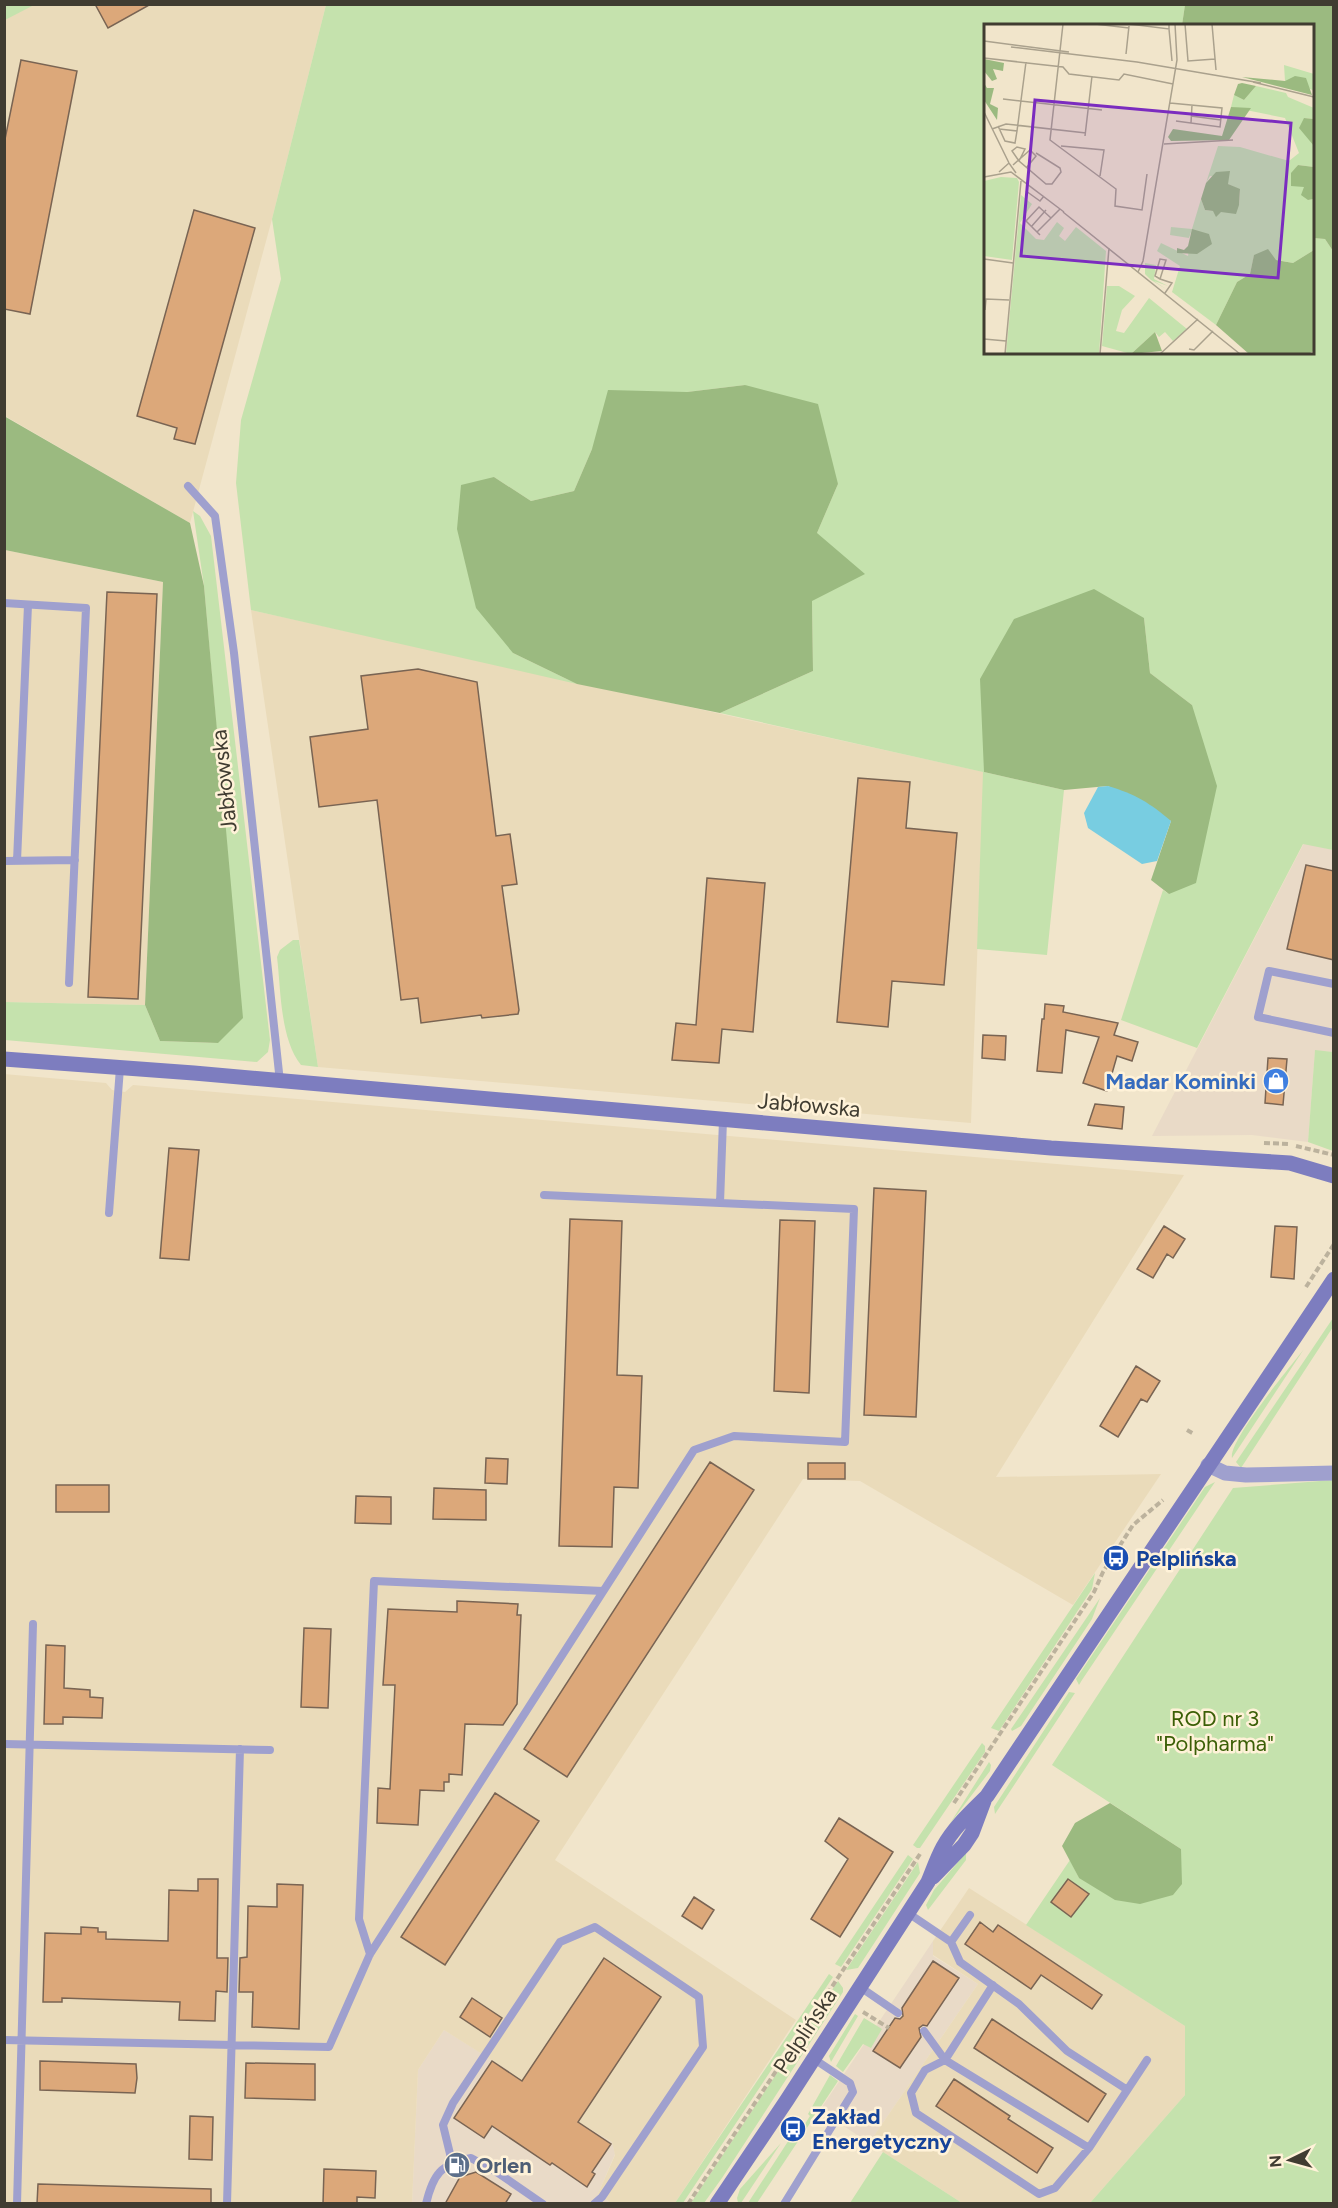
<svg xmlns="http://www.w3.org/2000/svg" width="1338" height="2208" font-family="Figtree,sans-serif">
	<style>
		.commercial { fill: #e9dac7 }
		.built { fill: #eadbba }
		.green { fill: #c5e2ad }
		.forest { fill: #9bba80 }
		.water { fill: #78cde1 }
		.building { fill: #dca87a; stroke: #796453; stroke-width: 1.5 }
		.lines { fill: none; stroke-linecap: round; stroke-linejoin: round }
		.path { stroke: #bcb29d; stroke-width: 4; stroke-dasharray: 6 3; stroke-linecap: butt }
		.service { stroke: #9fa0ce; stroke-width: 8 }
		.minor { stroke: #9fa0ce; stroke-width: 15 }
		.secondary { stroke: #7d7dbf; stroke-width: 15 }
		.labels { text-anchor: middle; dominant-baseline: central; stroke-width: 5; stroke-linejoin: round; paint-order: stroke }
		.street-label { font-size: 22px; fill: #403c31; stroke: #fff2d8 }
		.shop-label { font-size: 22px; font-weight: bold; fill: #366cbe; stroke: #fff2d8; text-anchor: end }
		.transit-label { font-size: 22px; font-weight: bold; fill: #164399; stroke: #fff2d8; text-anchor: start }
		.park-label { font-size: 22px; fill: #3b5f06; stroke: #fff2d8 }
		.service-label { font-size: 22px; font-weight: bold; fill: #4e5e75; stroke: #fff2d8; text-anchor: start }
		.inset-road { fill: none; stroke: #aaa18d; stroke-width: 1.5 }
		.view { fill: #7b2cbf; fill-opacity: 0.15; stroke: #7b2cbf; stroke-width: 3 }
		.inset-edge { fill: none; stroke: #403c31; stroke-width: 3 }
	</style>
	<rect width="100%" height="100%" fill="#f1e5cb"/>
	<path class="commercial" d="M 1304,843 L 1333,850 L 1333,1052 L 1315,1051 L 1308,1142 L 1252,1135 L 1152,1136 Z
		M 933,1941 L 933,1956 L 978,1984 L 869,2143 L 820,2110 Z
		M 444,2030 L 510,2071 L 521,2083 L 578,2122 L 612,2142 L 615,2154 L 598,2194 L 611,2203 L 412,2204 L 418,2070 Z"/>
	<path class="built" d="M 34,4 L 326,5 L 272,219 L 190,523 L 5,416 L 4,20 Z
		M 5,550 L 163,582 L 145,1005 L 5,1002 Z
		M 251,610 L 984,772 L 971,1123 L 318,1067 Z
		M 4,1074 L 106,1083 L 112,1090 L 125,1092 L 133,1085 L 1184,1175 L 996,1477 L 1161,1474 L 1073,1605 L 860,1481 L 803,1479 L 555,1860 L 796,2020 L 675,2203 L 611,2203 L 598,2194 L 615,2155 L 612,2142 L 578,2122 L 521,2083 L 509,2071 L 444,2030 L 418,2070 L 412,2203 L 5,2203 Z
		M 969,1888 L 1185,2026 L 1185,2095 L 1090,2203 L 962,2203 L 869,2143 L 978,1984 L 933,1955 L 933,1941 Z"/>
	<path class="green" d="M 5,4 L 34,4 L 34,5 L 5,20 Z
		M 326,5 L 1185,5 L 1182,25 L 986,26 L 986,352 L 1312,352 L 1313,238 L 1325,239 L 1333,251 L 1333,850 L 1303,844 L 1197,1048 L 1121,1020 L 1163,890 L 1169,894 L 1192,705 L 1150,673 L 1144,618 L 984,772 L 1064,790 L 1047,955 L 977,949 L 983,772 L 720,713 L 813,671 L 812,601 L 817,533 L 838,484 L 745,385 L 687,392 L 592,449 L 574,491 L 531,501 L 494,477 L 513,653 L 577,684 L 251,610 L 236,483 L 241,420 L 281,279 L 272,219 Z
		M 193,511 L 200,516 L 211,536 L 270,1040 L 268,1052 L 257,1062 L 5,1040 L 4,1002 L 145,1005 L 160,1041 L 217,1043 L 242,1018 L 204,586 Z
		M 293,940 L 299,940 L 318,1067 L 301,1065 C 280,1039 281,990 277,957 L 280,950 Z
		M 1315,1050 L 1333,1052 L 1333,1151 L 1308,1142 Z
		M 1333,1318 L 1333,1327 L 1241,1468 L 1236,1462 Z
		M 1304,1349 L 1232,1458 C 1228,1441 1291,1366 1304,1349 Z
		M 1333,1480 L 1333,2203 L 1090,2203 L 1185,2095 L 1185,2026 L 1026,1925 L 1070,1860 L 1079,1878 L 1181,1849 L 1052,1765 L 1233,1488 Z
		M 1215,1482 L 1082,1680 L 1079,1685 L 1076,1679 L 1205,1487 Z
		M 1095,1573 L 1092,1589 L 999,1731 L 991,1728 Z
		M 1100,1598 L 1092,1619 L 1021,1726 L 1012,1731 L 1011,1729 Z
		M 1069,1692 L 1075,1693 L 995,1814 L 994,1807 Z
		M 982,1743 L 985,1746 L 985,1752 L 920,1848 L 917,1848 L 913,1845 Z
		M 989,1762 L 991,1765 L 990,1771 L 949,1825 Z
		M 966,1853 L 966,1860 L 928,1910 L 926,1905 L 934,1890 Z
		M 908,1855 L 913,1859 L 841,1967 L 835,1964 Z
		M 918,1862 L 920,1873 L 858,1968 L 846,1970 Z
		M 829,1974 L 833,1977 L 683,2203 L 675,2203 Z
		M 838,1981 L 843,1988 L 843,1992 L 722,2178 L 704,2203 L 691,2203 Z
		M 855,2014 L 858,2016 L 831,2062 L 829,2056 Z
		M 864,2018 L 882,2029 L 871,2048 L 863,2044 L 843,2072 L 836,2066 Z
		M 830,2075 L 838,2081 L 757,2203 L 748,2203 L 796,2129 L 803,2127 L 810,2116 L 808,2114 Z
		M 781,2143 L 741,2203 L 738,2203 L 737,2198 L 740,2189 Z
		M 883,2152 L 962,2203 L 850,2203 Z"/>
	<path class="forest" d="M 1185,5 L 1333,5 L 1333,251 L 1325,239 L 1313,238 L 1312,26 L 1182,25 Z
		M 745,385 L 818,404 L 838,484 L 817,533 L 865,574 L 812,601 L 813,671 L 720,713 L 577,684 L 513,653 L 476,608 L 457,529 L 461,485 L 494,477 L 531,501 L 574,491 L 592,449 L 608,390 L 687,392 Z
		M 4,416 L 190,523 L 204,586 L 243,1018 L 218,1043 L 160,1041 L 145,1005 L 163,582 L 5,550 Z
		M 1094,589 L 1144,618 L 1150,673 L 1192,705 L 1217,786 L 1196,883 L 1169,894 L 1151,880 L 1171,821 L 1108,786 L 1064,790 L 984,772 L 980,679 L 1014,619 Z
		M 1110,1803 L 1181,1849 L 1182,1884 L 1173,1895 L 1140,1904 L 1115,1900 L 1079,1878 L 1062,1846 L 1075,1823 Z"/>
	<path class="water" d="M 1108,786 C 1135,794 1150,803 1171,821 L 1157,861 L 1142,864 L 1088,828 L 1084,813 L 1098,787 Z"/>
	<path class="building" d="M 95,4 L 151,4 L 108,28 Z
		M 21,60 L 77,71 L 30,314 L 4,309 L 4,144 Z
		M 194,210 L 255,228 L 195,444 L 174,439 L 177,428 L 137,416 Z
		M 107,592 L 157,594 L 138,999 L 88,997 Z
		M 418,669 L 477,682 L 496,836 L 510,834 L 517,884 L 502,886 L 519,1010 L 518,1014 L 482,1018 L 481,1015 L 421,1023 L 418,998 L 401,1000 L 377,800 L 319,807 L 310,737 L 368,729 L 361,676 Z
		M 858,778 L 910,782 L 906,828 L 957,833 L 944,985 L 892,981 L 888,1027 L 837,1022 Z
		M 1306,865 L 1334,871 L 1334,960 L 1287,949 Z
		M 707,878 L 765,883 L 753,1032 L 722,1029 L 719,1063 L 672,1060 L 676,1023 L 696,1025 Z
		M 1045,1004 L 1064,1006 L 1063,1012 L 1118,1023 L 1114,1035 L 1138,1042 L 1132,1061 L 1117,1056 L 1107,1091 L 1083,1083 L 1099,1037 L 1066,1030 L 1062,1073 L 1037,1071 L 1042,1019 L 1044,1019 Z
		M 983,1035 L 1006,1036 L 1005,1060 L 982,1058 Z
		M 1268,1058 L 1287,1059 L 1283,1105 L 1265,1103 Z
		M 1095,1104 L 1124,1107 L 1122,1129 L 1088,1125 Z
		M 169,1148 L 199,1150 L 189,1260 L 160,1258 Z
		M 874,1188 L 926,1191 L 916,1417 L 864,1415 Z
		M 570,1219 L 622,1221 L 617,1375 L 642,1376 L 638,1488 L 614,1487 L 612,1547 L 559,1546 Z
		M 780,1220 L 815,1221 L 809,1393 L 774,1391 Z
		M 1164,1226 L 1185,1239 L 1173,1258 L 1167,1254 L 1153,1278 L 1137,1269 Z
		M 1275,1226 L 1297,1227 L 1294,1279 L 1271,1277 Z
		M 1136,1366 L 1160,1381 L 1147,1402 L 1141,1399 L 1118,1437 L 1100,1426 Z
		M 486,1458 L 508,1459 L 507,1484 L 485,1483 Z
		M 710,1462 L 754,1490 L 567,1777 L 524,1749 Z
		M 808,1463 L 845,1463 L 845,1479 L 808,1479 Z
		M 56,1485 L 109,1485 L 109,1512 L 56,1512 Z
		M 434,1488 L 486,1490 L 486,1520 L 433,1519 Z
		M 356,1496 L 391,1497 L 391,1524 L 355,1523 Z
		M 457,1601 L 518,1604 L 517,1615 L 521,1615 L 517,1704 L 503,1725 L 465,1724 L 462,1775 L 449,1774 L 449,1782 L 444,1782 L 444,1791 L 420,1790 L 418,1825 L 377,1823 L 378,1788 L 390,1789 L 395,1685 L 383,1685 L 388,1609 L 457,1612 Z
		M 304,1628 L 331,1629 L 328,1708 L 301,1707 Z
		M 46,1645 L 65,1646 L 64,1688 L 90,1690 L 90,1697 L 103,1698 L 102,1718 L 63,1717 L 63,1724 L 44,1724 Z
		M 495,1793 L 539,1821 L 445,1965 L 401,1937 Z
		M 839,1818 L 893,1852 L 840,1937 L 811,1919 L 848,1859 L 825,1841 Z
		M 198,1879 L 218,1879 L 217,1958 L 228,1958 L 227,1992 L 216,1991 L 215,2021 L 179,2020 L 180,2002 L 62,1998 L 62,2002 L 43,2002 L 45,1933 L 81,1934 L 81,1927 L 98,1928 L 98,1932 L 106,1932 L 106,1939 L 168,1941 L 169,1890 L 198,1891 Z
		M 1068,1879 L 1089,1894 L 1071,1917 L 1051,1902 Z
		M 277,1884 L 303,1885 L 299,2029 L 252,2027 L 253,1992 L 239,1992 L 240,1958 L 247,1957 L 248,1906 L 277,1907 Z
		M 694,1897 L 714,1910 L 702,1929 L 682,1916 Z
		M 980,1922 L 993,1932 L 998,1925 L 1102,1995 L 1092,2009 L 1041,1975 L 1031,1989 L 965,1944 Z
		M 604,1958 L 661,1997 L 578,2122 L 611,2144 L 592,2172 L 595,2174 L 587,2187 L 552,2163 L 550,2165 L 492,2126 L 484,2138 L 454,2118 L 492,2061 L 522,2081 Z
		M 933,1961 L 959,1978 L 927,2026 L 923,2025 L 919,2028 L 921,2037 L 900,2068 L 873,2051 L 895,2018 L 900,2019 L 903,2016 L 902,2008 Z
		M 472,1998 L 502,2018 L 490,2037 L 460,2017 Z
		M 992,2019 L 1106,2094 L 1088,2122 L 974,2048 Z
		M 40,2061 L 136,2064 L 137,2078 L 135,2093 L 40,2090 Z
		M 246,2063 L 315,2064 L 315,2100 L 245,2098 Z
		M 954,2079 L 1010,2116 L 1008,2119 L 1053,2148 L 1037,2173 L 936,2106 Z
		M 190,2116 L 213,2117 L 212,2160 L 189,2159 Z
		M 324,2169 L 376,2171 L 375,2198 L 357,2197 L 357,2204 L 323,2204 Z
		M 476,2172 L 511,2194 L 505,2204 L 445,2204 L 460,2177 Z
		M 38,2184 L 211,2189 L 211,2204 L 37,2204 Z"/>
	<g class="lines">
		<path class="path" d="M 1264,1143 L 1289,1144
			M 1296,1146 L 1334,1155
			M 1306,1287 L 1334,1244
			M 1187,1430 L 1194,1434
			M 954,1803 L 1094,1592 L 1103,1572 L 1133,1525 L 1163,1500
			M 863,2012 L 889,2028
			M 688,2204 L 920,1854"/>
		<path class="service" d="M 188,486 L 215,516 L 234,653 L 280,1082
			M 4,603 L 86,608 L 69,983
			M 4,861 L 75,860
			M 17,861 L 28,605
			M 1334,984 L 1269,971 L 1258,1017 L 1334,1033
			M 720,1203 L 723,1120
			M 109,1213 L 120,1068
			M 4,1744 L 270,1750
			M 908,1913 L 951,1942 L 960,1962 L 1019,2004 L 1067,2051 L 1126,2089
			M 951,1942 L 970,1915
			M 370,1954 L 359,1919 L 374,1581 L 603,1591
			M 993,1985 L 945,2060 L 925,2070 L 911,2093 L 916,2113 L 1039,2194 L 1055,2188 L 1089,2148 L 1147,2060
			M 860,1987 L 898,2013
			M 924,2031 L 945,2060 L 1089,2148
			M 4,2040 L 329,2047 L 370,1954 L 694,1450 L 734,1436 L 845,1442 L 854,1209 L 544,1195
			M 452,2162 L 443,2125 L 453,2103 L 560,1942 L 595,1927 L 699,1997 L 703,2047 L 602,2197 L 594,2204
			M 17,2204 L 33,1624
			M 227,2204 L 240,1749
			M 426,2204 C 433,2174 441,2164 471,2158 L 498,2173 L 543,2204
			M 784,2204 L 853,2092 L 850,2083 L 814,2059"/>
		<path class="minor" d="M 1208,1465 L 1225,1473 L 1246,1475 L 1334,1473"/>
		<path class="secondary" d="M 4,1059 L 194,1073 L 1051,1148 L 1290,1163 L 1334,1176
			M 933,1877 L 964,1845 L 972,1833 L 984,1801
			M 717,2204 L 787,2100 L 928,1882 C 933,1870 937,1858 943,1847 C 954,1827 971,1812 987,1796 L 1334,1279"/>
	</g>
	<defs>
		<symbol id="shop-disc" viewBox="-11 -11 22 22"><circle r="9.5" fill="#3f7fe0" stroke="#fff2d8"/><path d="M-5-2.5h2.3a2.7 3.5 0 0 1 5.4 0H5L5.5 6h-11ZM-1.5-2.5h3a1.5 2.3 0 0 0-3 0Z" fill="#fff"/></symbol>
		<symbol id="bus-disc" viewBox="-11 -11 22 22"><circle r="9.5" fill="#1a4fb4" stroke="#fff2d8"/><path d="M-5-6H5V4H4V6H2V4H-2V6H-4V4H-5ZM-3.5-4V0h7V-4ZM-3.5 1.2v1.5H-2V1.2ZM2 1.2v1.5H3.5V1.2Z" fill="#fff"/></symbol>
		<symbol id="fuel-disc" viewBox="-11 -11 22 22"><circle r="9.5" fill="#5c6f8a" stroke="#fff2d8"/><path d="M-5.5-6h7V0h2V4h1.3V-2.5L3-4.5l.8-.8L6-3V5H2.5V1h-1V6h-7ZM-4.2-4.7v3.2H.2V-4.7Z" fill="#fff"/></symbol>
	</defs>
	<g fill-rule="evenodd">
		<use href="#shop-disc" x="1261" y="1066" width="30" height="30"/>
		<use href="#bus-disc" x="1101" y="1543" width="30" height="30"/>
		<use href="#bus-disc" x="778" y="2114" width="30" height="30"/>
		<use href="#fuel-disc" x="442" y="2150" width="30" height="30"/>
	</g>
	<g class="labels">
		<g class="street-label">
			<text transform="translate(224 781) rotate(-96)">Jabłowska</text>
			<text transform="translate(809 1105) rotate(5)">Jabłowska</text>
			<text transform="translate(805 2031) rotate(-57)">Pelplińska</text>
		</g>
		<g class="shop-label">
			<text x="1256" y="1081">Madar Kominki</text>
		</g>
		<g class="transit-label">
			<text x="1136" y="1558">Pelplińska</text>
			<text x="812" y="2116">Zakład<tspan x="812" dy="25">Energetyczny</tspan></text>
		</g>
		<g class="park-label">
			<text x="1215" y="1718">ROD nr 3<tspan x="1215" dy="25">"Polpharma"</tspan></text>
		</g>
		<g class="service-label">
			<text x="476" y="2165">Orlen</text>
		</g>
	</g>
	<g transform="translate(984 24)">
		<rect width="330" height="330" fill="#f1e5cb"/>
		<path d="M 300,41 L 330,50 L 330,67 L 310,56 L 301,57 ZM 272,62 L 302,69 L 304,73 L 330,84 L 330,95 L 320,94 L 330,122 L 330,143 L 314,141 L 307,150 L 307,162 L 321,162 L 324,176 L 330,175 L 330,226 L 309,239 L 270,232 L 266,250 L 253,258 L 232,301 L 188,268 L 196,242 L 173,227 L 177,219 L 204,232 L 208,205 L 205,214 L 186,211 L 187,203 L 208,205 L 217,175 L 221,186 L 237,188 L 255,181 L 256,166 L 244,160 L 244,155 L 226,152 L 222,159 L 234,122 L 256,123 L 305,137 L 315,129 L 301,94 L 247,83 L 250,71 L 260,76 ZM 17,153 L 33,154 L 35,158 L 28,236 L 0,232 L 0,157 ZM 37,171 L 48,180 L 36,199 L 52,215 L 60,216 L 73,198 L 80,204 L 75,212 L 81,217 L 92,203 L 122,227 L 115,330 L 22,330 ZM 161,239 L 172,241 L 170,255 L 184,262 L 170,257 L 182,265 L 167,256 L 161,250 ZM 123,262 L 135,262 L 151,272 L 138,286 L 132,307 L 140,309 L 165,274 L 203,305 L 189,317 L 181,308 L 175,313 L 171,308 L 147,330 L 118,322 Z" fill="#c5e2ad"/>
		<path d="M 0,35 L 20,39 L 19,47 L 9,45 L 13,55 L 8,57 L 0,47 ZM 311,52 L 322,54 L 328,71 L 258,53 L 301,57 ZM 0,59 L 3,64 L 10,64 L 6,80 L 14,84 L 13,96 L 0,76 ZM 254,60 L 258,59 L 272,62 L 260,76 L 250,71 ZM 247,83 L 267,84 L 245,116 L 187,117 L 184,113 L 189,105 L 238,112 ZM 320,94 L 330,95 L 330,122 L 315,104 ZM 314,141 L 330,143 L 330,175 L 324,176 L 317,171 L 320,163 L 307,162 L 307,149 ZM 246,147 L 244,160 L 256,165 L 255,181 L 252,190 L 237,188 L 232,193 L 229,187 L 221,186 L 217,175 L 222,159 L 232,148 ZM 208,205 L 225,210 L 228,220 L 213,230 L 193,229 L 193,224 L 200,226 L 204,222 ZM 284,225 L 292,236 L 309,239 L 330,226 L 330,327 L 324,330 L 265,330 L 232,301 L 253,258 L 266,250 L 270,231 ZM 171,308 L 178,327 L 147,330 Z" fill="#9bba80"/>
		<path class="inset-road" d="M 79,0 L 66,116 L 132,165 L 131,182 L 158,186 L 163,150M 89,0 L 109,0M 111,0 L 145,4M 145,0 L 185,5 L 185,0M 201,0 L 204,37 L 231,35M 228,0 L 232,46M 185,5 L 188,37M 0,17 L 85,28M 27,23 L 153,38 L 277,59M 142,30 L 145,2M 0,34 L 79,43 L 85,50 L 135,56 L 140,50 L 189,60M 269,58 L 330,73M 19,75 L 118,86M 186,79 L 238,84 L 236,103 L 192,97M 0,88 L 25,139M 207,92 L 237,96M 207,99 L 208,81M 14,102 L 21,117 L 31,119 L 33,107 L 15,105M 8,105 L 22,100 L 102,109M 33,107 L 42,38M 101,112 L 108,52M 180,120 L 249,116M 77,122 L 120,126 L 116,152M 35,137 L 41,125 L 33,123 L 28,127 L 35,137 L 62,160 L 68,160 L 77,148 L 76,144 L 52,129M 29,141 L 46,126 L 52,132 L 43,143M 15,148 L 25,139 L 32,149M 0,153 L 27,148 L 80,188M 42,167 L 56,177 L 60,172M 79,188 L 256,330M 47,203 L 62,186M 53,208 L 76,185M 56,211 L 42,197 L 55,183 L 67,194M 0,235 L 29,239M 154,248 L 159,237 L 193,36 L 191,0M 176,255 L 171,252 L 176,235 L 182,236 L 176,255 L 188,259 L 181,269M 1,286 L 2,275 L 25,276M 0,315 L 22,317M 205,325 L 210,326 L 229,307M 21,330 L 37,157M 116,330 L 125,224M 176,330 L 214,295"/>
		<path class="view" d="M 51,76 L 307,99 L 294,254 L 37,232 Z"/>
		<rect width="330" height="330" class="inset-edge"/>
	</g>
	<rect width="1338" height="2208" fill="none" stroke="#403c31" stroke-width="12"/>
	<g transform="translate(1290 2160) rotate(265)" stroke="#fff2d8" stroke-width="4.5" paint-order="stroke">
	<path d="M0-4.5L10 22L0 15L-10 22Z" fill="#403c31"/>
	<text y="-9" font-size="16" font-weight="bold" text-anchor="middle" fill="#403c31">N</text>
	</g>
</svg>
